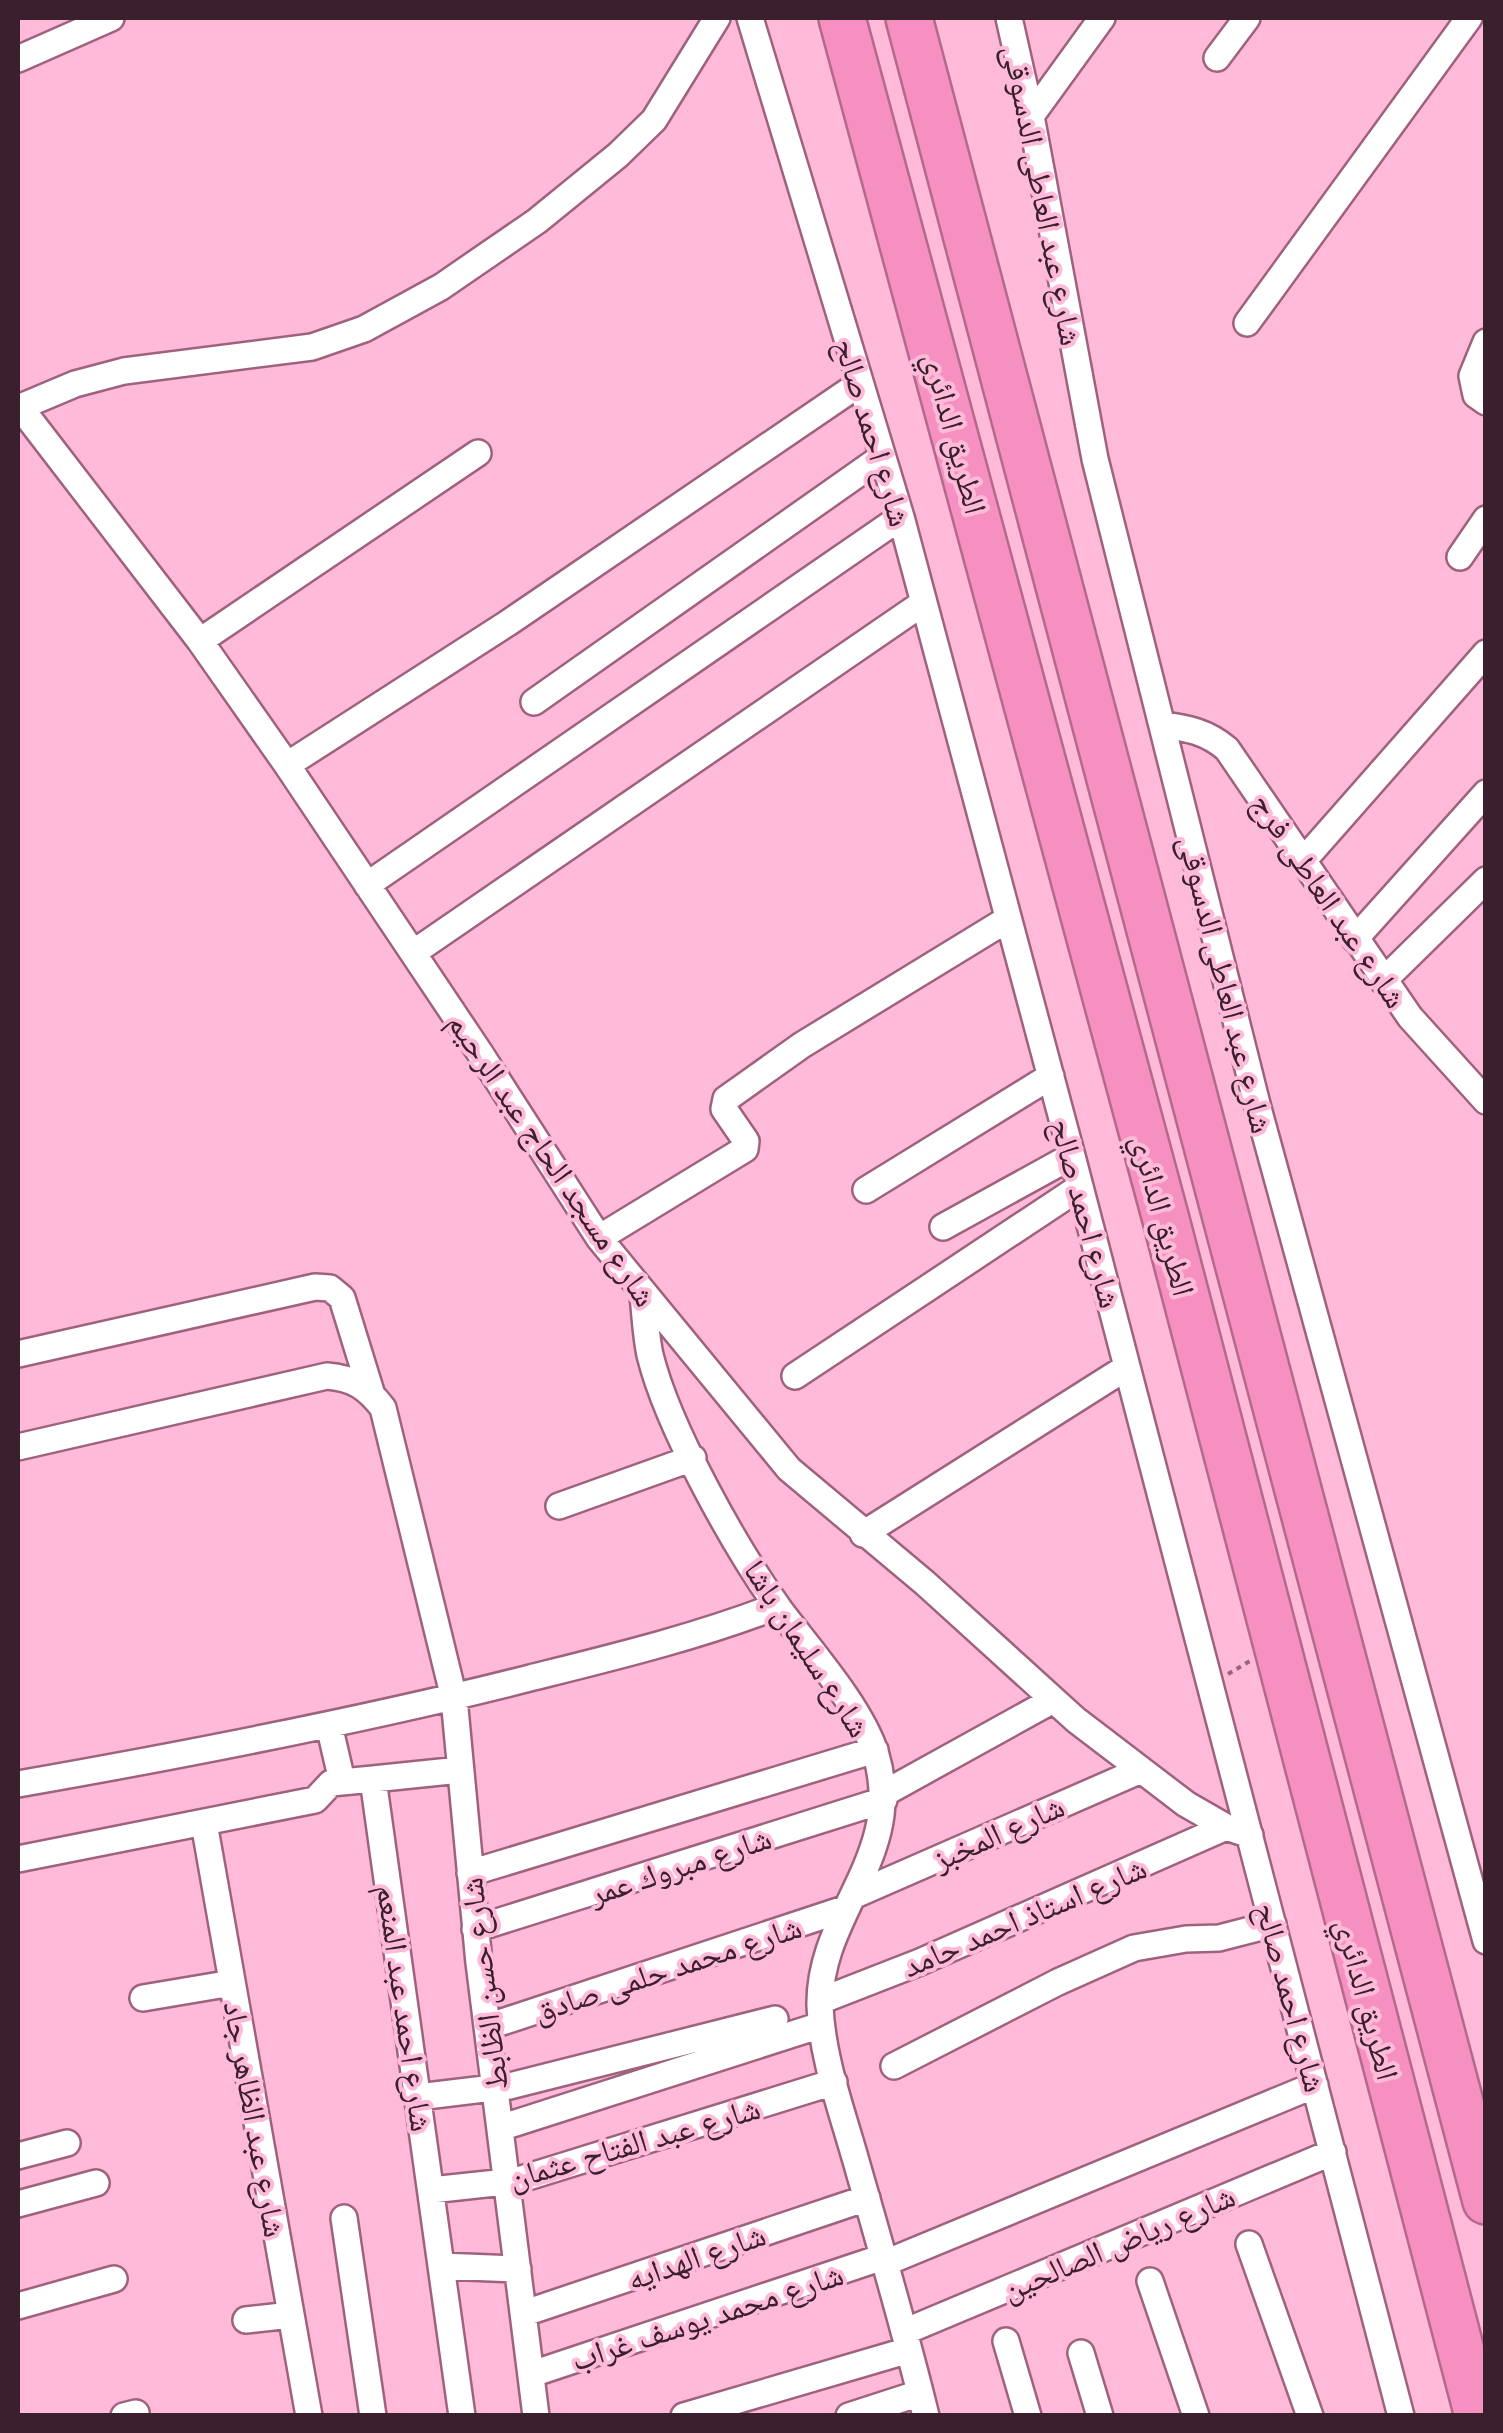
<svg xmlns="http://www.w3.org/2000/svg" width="1503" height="2433" font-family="'Golos Text','Noto Naskh Arabic',sans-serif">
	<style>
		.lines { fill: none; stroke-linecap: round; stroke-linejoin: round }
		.minor-casing { stroke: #9f627e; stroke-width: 30 }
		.motorway-casing { stroke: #b4698c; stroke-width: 50 }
		.path { stroke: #95677c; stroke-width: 4; stroke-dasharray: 5 5; stroke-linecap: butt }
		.minor { stroke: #fff; stroke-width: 25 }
		.motorway { stroke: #f690c0; stroke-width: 45 }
		.labels { text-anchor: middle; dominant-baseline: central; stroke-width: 8; stroke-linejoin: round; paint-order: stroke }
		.street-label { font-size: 32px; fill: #3a202c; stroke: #febad8 }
	</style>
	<rect width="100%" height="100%" fill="#febad8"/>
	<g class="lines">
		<defs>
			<path id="minor" d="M 750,18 L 901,517 L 1072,1156 L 1401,2416
				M 1009,18 L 1031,116 L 1095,459 L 1258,1108 L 1486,1941
				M 1217,58 L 1247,18
				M 18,59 L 111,18
				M 1031,116 L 1102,18
				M 1247,323 L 1469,18
				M 1486,342 L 1472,376 L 1476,395 L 1486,402
				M 20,407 L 200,641 L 287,765 L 480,1053 L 599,1238 L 789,1469 L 925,1583 L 1076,1720 L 1186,1804 L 1226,1827 L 1250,1835
				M 18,408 L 75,384 L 124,371 L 312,347 L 364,329 L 441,287 L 537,221 L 618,155 L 654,120 L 717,18
				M 1460,557 L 1486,519
				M 200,641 L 478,453
				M 534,702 L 882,457
				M 1162,725 C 1188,728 1207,732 1227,749 L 1410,1017 L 1486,1101
				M 287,765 L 508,623 L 859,384
				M 1303,861 L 1486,653
				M 367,885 L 901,517
				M 1355,939 L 1486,793
				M 413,953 L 923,603
				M 1383,981 L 1486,880
				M 866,1190 L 1051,1076
				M 943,1227 L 1072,1156
				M 599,1238 L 745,1149 L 746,1141 L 724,1109 L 726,1099 L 802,1045 L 1008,919
				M 643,1295 C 645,1315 646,1336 650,1355 C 668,1428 736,1549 780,1610 C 810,1650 862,1708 876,1755 C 906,1856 818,1913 820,2006 C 822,2058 842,2111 856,2161 C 880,2245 905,2330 926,2416
				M 18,1354 L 315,1287 L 330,1288 L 342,1298 L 371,1392
				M 795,1376 L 1080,1187
				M 18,1447 L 327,1376 C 353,1378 367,1387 383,1408 L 454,1698 L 479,1963 L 536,2416
				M 559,1506 L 693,1458
				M 863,1534 L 1127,1367
				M 329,1725 L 342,1781
				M 373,1779 L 460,1770
				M 18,1784 C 189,1754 361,1721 530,1678 C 614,1657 697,1637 777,1606
				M 883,1794 L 1053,1700
				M 204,1823 L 309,2416
				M 18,1859 L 315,1800 L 331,1783 L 373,1779 L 462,2416
				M 470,1873 L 875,1750
				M 855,1895 L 1141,1770
				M 475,1929 L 884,1800
				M 143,1998 L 232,1983
				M 820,2001 L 920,1962 L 1226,1827
				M 487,2027 L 847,1908
				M 894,2066 L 1058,1982 L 1134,1948 L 1186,1939 L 1219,1938 L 1273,1924
				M 418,2097 L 510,2086 L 775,2019
				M 500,2128 L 821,2025
				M 18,2156 L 67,2143
				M 431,2190 L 515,2181 L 834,2082
				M 18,2204 L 96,2183
				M 344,2218 L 373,2416
				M 1249,2244 L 1310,2416
				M 885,2263 L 1315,2085
				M 441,2266 L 518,2269
				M 1150,2281 L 1196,2416
				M 18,2306 L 114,2279
				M 525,2313 L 867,2198
				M 246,2320 L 291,2315
				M 904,2332 L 1333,2152
				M 1006,2341 L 1028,2416
				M 1081,2353 L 1100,2416
				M 532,2374 L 883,2257
				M 124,2416 L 136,2413
				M 684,2416 L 909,2350
				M 849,2416 L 920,2393"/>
			<path id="motorway" d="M 842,18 L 1165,1216 L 1478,2416
				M 909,18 L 1486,2201"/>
		</defs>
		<use href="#minor" class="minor-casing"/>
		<use href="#motorway" class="motorway-casing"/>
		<path class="path" d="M 1228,1674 L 1250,1661"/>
		<use href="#minor" class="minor"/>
		<use href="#motorway" class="motorway"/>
	</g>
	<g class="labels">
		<g class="street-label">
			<text transform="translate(1044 195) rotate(79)">شارع عبد العاطى الدسوقى</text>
			<text transform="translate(874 432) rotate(73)">شارع احمد صالح</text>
			<text transform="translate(956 433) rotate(75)">الطريق الدائري</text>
			<text transform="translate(1330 900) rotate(56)">شارع عبد العاطى فرج</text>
			<text transform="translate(1227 984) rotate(76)">شارع عبد العاطى الدسوقى</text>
			<text transform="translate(553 1159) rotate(56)">شارع مسجد الحاج عبد الرحيم</text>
			<text transform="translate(1087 1213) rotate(75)">شارع احمد صالح</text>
			<text transform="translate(1164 1215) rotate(75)">الطريق الدائري</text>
			<text transform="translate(808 1648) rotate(57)">شارع سليمان باشا</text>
			<text transform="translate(998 1832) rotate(-24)">شارع المخبز</text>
			<text transform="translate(680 1865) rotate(-18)">شارع مبروك عمر</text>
			<text transform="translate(1024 1916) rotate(-23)">شارع استاذ احمد حامد</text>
			<text transform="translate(667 1968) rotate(-18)">شارع محمد حلمى صادق</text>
			<text transform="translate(483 1984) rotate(-97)">شارع حسن الظابط</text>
			<text transform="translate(1292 1997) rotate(75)">شارع احمد صالح</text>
			<text transform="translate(1368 1999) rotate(75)">الطريق الدائري</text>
			<text transform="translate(406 2008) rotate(82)">شارع احمد عبد المنعم</text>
			<text transform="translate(256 2119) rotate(80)">شارع عبد الظاهر جاد</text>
			<text transform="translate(634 2142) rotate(-16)">شارع عبد الفتاح عثمان</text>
			<text transform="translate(1118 2242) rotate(-23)">شارع رياض الصالحين</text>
			<text transform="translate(696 2256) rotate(-19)">شارع الهدايه</text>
			<text transform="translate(707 2316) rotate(-18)">شارع محمد يوسف غراب</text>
		</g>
	</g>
	<rect width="1503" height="2433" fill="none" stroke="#3a202c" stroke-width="40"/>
</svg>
